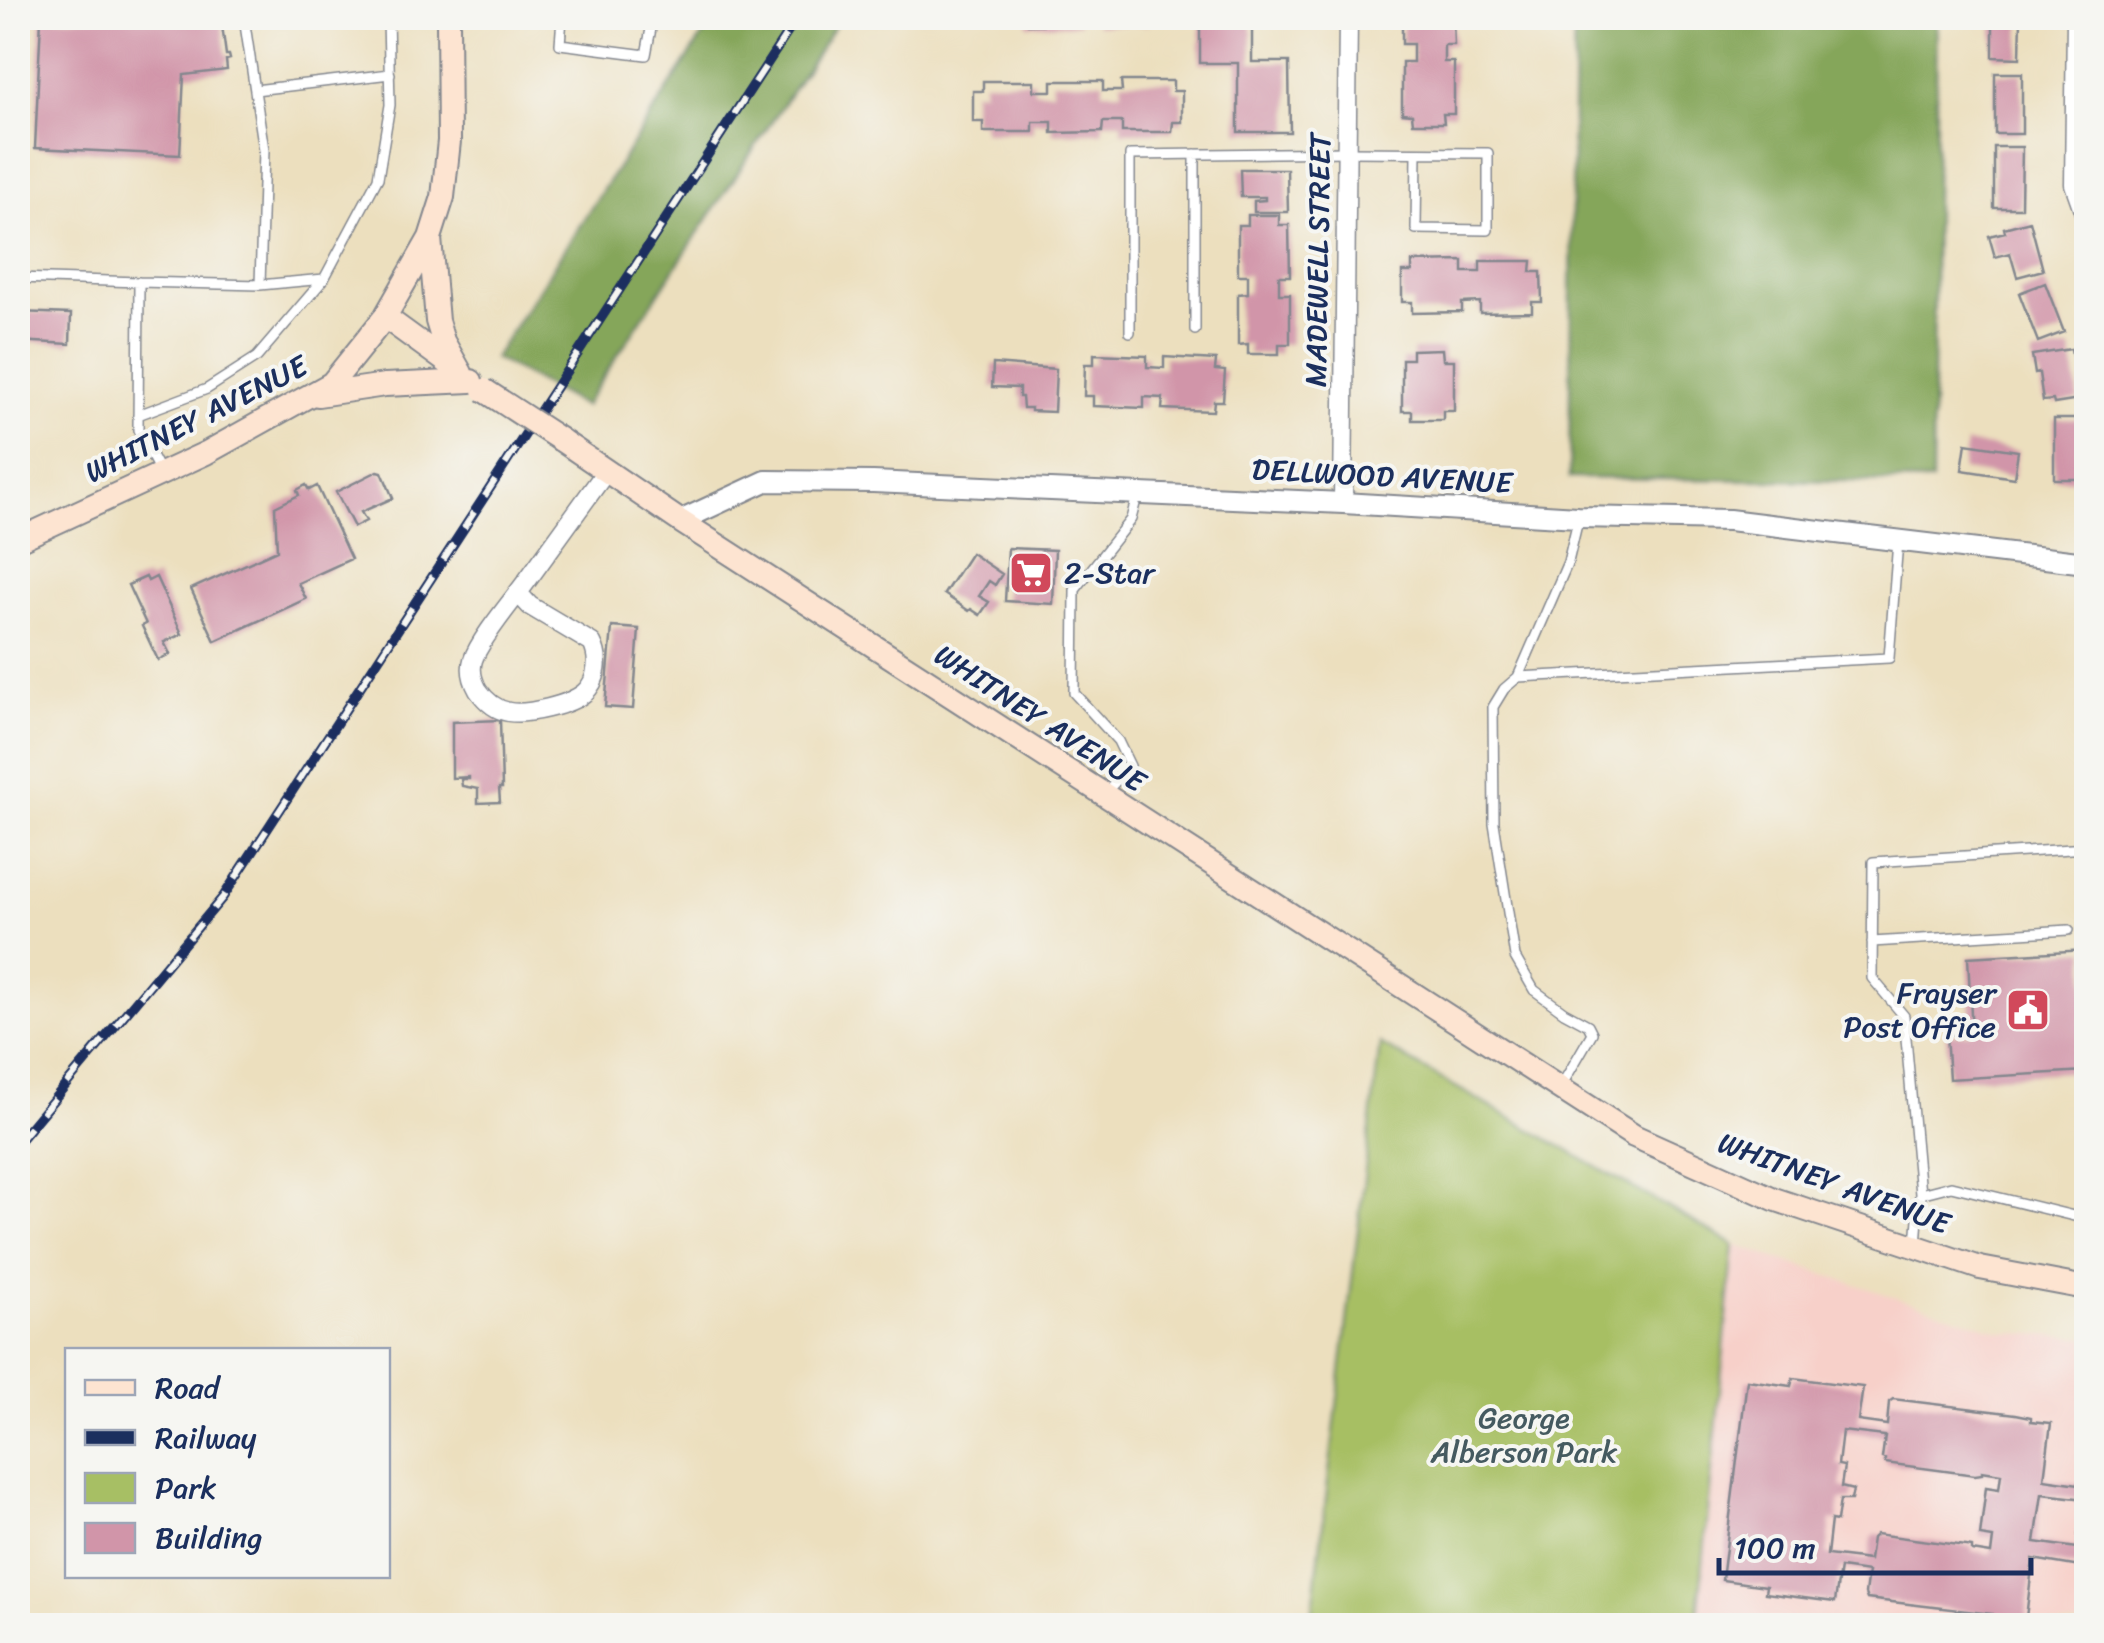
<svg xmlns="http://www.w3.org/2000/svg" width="2104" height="1643" font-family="Sriracha,sans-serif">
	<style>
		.built { fill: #f7d0c9 }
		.green { fill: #a7bf64; stroke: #617761; stroke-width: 2.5 }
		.forest { fill: #85a65a; stroke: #506a5c; stroke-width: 2.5 }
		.building { fill: #d195a9; fill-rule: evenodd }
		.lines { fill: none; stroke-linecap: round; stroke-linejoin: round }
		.service-casing { stroke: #84878e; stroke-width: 12 }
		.minor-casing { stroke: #84878e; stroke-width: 21 }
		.tertiary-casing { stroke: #84878e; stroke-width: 24 }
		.secondary-casing { stroke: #84878e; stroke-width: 26 }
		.service { stroke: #fff; stroke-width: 9 }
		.minor { stroke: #fff; stroke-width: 18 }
		.tertiary { stroke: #fff; stroke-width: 20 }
		.secondary { stroke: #fde4d1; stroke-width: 22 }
		.rail-casing { stroke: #1b2f5e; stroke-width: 10 }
		.rail { stroke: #f6f6f2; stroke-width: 6; stroke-dasharray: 19; stroke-linecap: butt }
		.secondary-bridge-casing { stroke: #84878e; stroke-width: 26; stroke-linecap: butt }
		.secondary-bridge { stroke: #fde4d1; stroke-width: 22 }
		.labels { text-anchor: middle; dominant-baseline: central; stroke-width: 8; stroke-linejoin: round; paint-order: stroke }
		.street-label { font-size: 30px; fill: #1b2f5e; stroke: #f6f6f2 }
		.poi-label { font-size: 30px; fill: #1b2f5e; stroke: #f6f6f2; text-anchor: start }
		.park-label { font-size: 30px; fill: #455a60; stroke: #f6f6f2 }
	</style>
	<rect width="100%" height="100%" fill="#f6f6f2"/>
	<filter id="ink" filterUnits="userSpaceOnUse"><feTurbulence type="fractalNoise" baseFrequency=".01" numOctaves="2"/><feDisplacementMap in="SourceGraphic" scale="20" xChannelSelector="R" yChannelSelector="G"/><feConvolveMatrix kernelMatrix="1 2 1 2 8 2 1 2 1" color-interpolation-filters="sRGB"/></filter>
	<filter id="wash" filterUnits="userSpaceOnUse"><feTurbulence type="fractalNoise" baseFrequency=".0048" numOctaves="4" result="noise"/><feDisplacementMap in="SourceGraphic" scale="40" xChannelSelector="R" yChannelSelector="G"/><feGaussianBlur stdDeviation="2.25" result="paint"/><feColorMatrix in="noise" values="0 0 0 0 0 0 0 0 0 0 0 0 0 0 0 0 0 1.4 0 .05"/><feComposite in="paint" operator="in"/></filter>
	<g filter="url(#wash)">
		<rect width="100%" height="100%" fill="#ecdfbe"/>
		<path class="built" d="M 1734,1245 L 2003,1332 L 2086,1338 L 2086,1625 L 1697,1626 Z"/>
		<path class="green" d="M 1380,1044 L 1734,1245 L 1697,1625 L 1311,1625 Z"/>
		<path class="forest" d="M 714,18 L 840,18 L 584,406 L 494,358 Z
			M 1574,18 L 1937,18 L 1932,482 L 1569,478 Z"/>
		<g id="blocks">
			<path class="building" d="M 41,18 L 221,18 L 226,55 L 229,55 L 230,59 L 226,60 L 227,70 L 184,75 L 180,155 L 35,148 Z
				M 1027,18 L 1079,18 L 1079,24 L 1028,25 Z
				M 1097,18 L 1148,18 L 1148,25 L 1097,25 Z
				M 1200,18 L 1252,18 L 1252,62 L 1289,62 L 1290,132 L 1238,132 L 1238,63 L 1200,63 Z
				M 1402,18 L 1453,18 L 1454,45 L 1444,45 L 1444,62 L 1454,62 L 1454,114 L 1443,114 L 1444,123 L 1413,123 L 1412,114 L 1402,113 L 1402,62 L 1413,62 L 1413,44 L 1402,44 Z
				M 1993,18 L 2021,18 L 2020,58 L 1993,57 Z
				M 1995,73 L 2022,73 L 2022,134 L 1995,134 Z
				M 983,81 L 1034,81 L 1034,91 L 1052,91 L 1052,81 L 1103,81 L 1103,91 L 1122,91 L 1121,81 L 1173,81 L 1173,91 L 1182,91 L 1182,122 L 1173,122 L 1172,132 L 1122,132 L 1122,122 L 1103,122 L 1102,132 L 1052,133 L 1052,122 L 1033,122 L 1033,132 L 983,132 L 983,122 L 973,122 L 973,91 L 983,91 Z
				M 1994,147 L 2022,147 L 2021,208 L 1994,208 Z
				M 1240,169 L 1287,169 L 1288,212 L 1254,212 L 1254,201 L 1265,200 L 1265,197 L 1241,197 Z
				M 1248,215 L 1279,215 L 1279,225 L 1289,225 L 1290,276 L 1279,276 L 1279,294 L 1290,294 L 1290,344 L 1279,344 L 1279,354 L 1248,354 L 1248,344 L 1238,345 L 1238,294 L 1248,293 L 1248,275 L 1238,275 L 1238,225 L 1248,225 Z
				M 2030,221 L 2043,270 L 2017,277 L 2010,253 L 1995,257 L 1989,236 L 2005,232 L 2004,228 Z
				M 1463,261 L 1463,272 L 1480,272 L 1480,261 L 1532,261 L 1531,272 L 1541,272 L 1542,302 L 1532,302 L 1532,312 L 1480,313 L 1480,302 L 1462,303 L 1462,312 L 1412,313 L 1412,302 L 1402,302 L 1402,272 L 1412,272 L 1412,262 Z
				M 2045,283 L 2064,332 L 2038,342 L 2019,293 Z
				M 18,312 L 71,314 L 70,344 L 18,341 Z
				M 1442,349 L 1443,360 L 1454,360 L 1454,411 L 1443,411 L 1443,420 L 1412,420 L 1412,411 L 1402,411 L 1402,359 L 1412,359 L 1412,350 Z
				M 2071,349 L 2079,400 L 2054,404 L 2053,400 L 2043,401 L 2039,373 L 2035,374 L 2032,355 Z
				M 1094,354 L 1147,356 L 1147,367 L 1164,368 L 1164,357 L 1216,360 L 1215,370 L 1225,371 L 1223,401 L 1214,401 L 1213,411 L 1162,409 L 1163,398 L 1144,397 L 1144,408 L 1093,406 L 1093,396 L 1084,396 L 1085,364 L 1094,364 Z
				M 993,364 L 1056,369 L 1054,412 L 1031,411 L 1031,408 L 1023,408 L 1022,397 L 1019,397 L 1019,388 L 992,387 Z
				M 2054,419 L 2082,419 L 2082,479 L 2054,479 Z
				M 1966,443 L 2018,451 L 2014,478 L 1962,470 Z
				M 378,471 L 382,472 L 393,498 L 361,512 L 366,521 L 354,527 L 336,492 Z
				M 306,485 L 309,490 L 317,486 L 351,559 L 298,583 L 306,599 L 215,641 L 191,589 L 277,550 L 275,507 L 299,495 L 297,490 Z
				M 1008,548 L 1055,550 L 1053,604 L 1005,601 Z
				M 971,553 L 1002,574 L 995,585 L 989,581 L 979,596 L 989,602 L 980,615 L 971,609 L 969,611 L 944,594 Z
				M 146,577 L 148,581 L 156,577 L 182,634 L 164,642 L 170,654 L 158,660 L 142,626 L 146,624 L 128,585 Z
				M 612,627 L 639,629 L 633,709 L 605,707 Z
				M 500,720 L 502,788 L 499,788 L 500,802 L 478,803 L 478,789 L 462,786 L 461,779 L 469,779 L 469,777 L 452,778 L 452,722 Z
				M 2086,950 L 2086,1071 L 1949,1079 L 1946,1035 L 1972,1033 L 1968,957 Z
				M 1793,1378 L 1863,1387 L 1858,1421 L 1887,1425 L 1889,1402 L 1893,1399 L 2016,1414 L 2031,1417 L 2031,1421 L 2051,1423 L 2044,1479 L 2086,1485 L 2086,1499 L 2042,1494 L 2035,1542 L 2077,1548 L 2078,1534 L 2086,1535 L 2086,1568 L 2033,1559 L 2025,1626 L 1992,1626 L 1993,1614 L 1867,1599 L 1865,1594 L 1868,1572 L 1840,1568 L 1835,1602 L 1765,1593 L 1766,1586 L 1722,1580 L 1747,1380 L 1791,1386 ZM 1842,1431 L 1885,1436 L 1882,1458 L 1885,1459 L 1885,1463 L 1975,1475 L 1982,1474 L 1982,1471 L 2001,1474 L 1999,1489 L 1986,1487 L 1980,1536 L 1993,1538 L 1991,1554 L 1972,1551 L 1972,1547 L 1966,1546 L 1876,1534 L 1872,1538 L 1869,1560 L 1827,1555 L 1831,1520 L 1837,1521 L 1840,1500 L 1851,1500 L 1853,1490 L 1841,1487 L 1844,1466 L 1838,1465 Z"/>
		</g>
	</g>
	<g filter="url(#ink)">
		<use href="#blocks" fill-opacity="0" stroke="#84878e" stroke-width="2.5"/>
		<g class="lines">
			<defs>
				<path id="service" d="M 562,18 L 560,44 L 646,55 L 653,18
					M 255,90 L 390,74
					M 18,278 L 139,282
					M 260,285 L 324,279 L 378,178 L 390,105 L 388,18
					M 1195,330 L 1195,154
					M 1130,332 L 1130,155 L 1347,152 L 1488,153 L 1488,230 L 1416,229 L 1417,153
					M 138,415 L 207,389 L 257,357 L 324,279
					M 161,474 L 138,430 L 139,282 L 260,285 L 264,150 L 244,18
					M 1578,520 L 1568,562 L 1518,677 L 1889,658 L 1898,541
					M 1518,677 L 1504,689 L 1493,707 L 1494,823 L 1515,957 L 1534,990 L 1564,1012 L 1588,1025 L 1592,1033 L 1560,1088
					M 1106,792 L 1130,766 L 1118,741 L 1074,693 L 1075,590 L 1131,519 L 1137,496
					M 1872,942 L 2069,930
					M 1920,1194 L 1951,1186 L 2086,1219
					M 1916,1244 L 1920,1194 L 1904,1016 L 1872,978 L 1873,862 L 2086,848"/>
				<path id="minor" d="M 2076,18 L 2074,184 L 2086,218
					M 1343,503 L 1348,18
					M 518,593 L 530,606 L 592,643 C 600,658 598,681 584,693 C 570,705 527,715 509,712 C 496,710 485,700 478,690 C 473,681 470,670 473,660 C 479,640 513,600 526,582 L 607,470"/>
				<path id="tertiary" d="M 680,521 L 766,481 L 873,482 L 1343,503 L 1578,517 L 1729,520 L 2086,563"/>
				<path id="secondary" d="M 430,238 L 437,321 L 443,341 L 461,373
					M 385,317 L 455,368
					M 318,395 L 385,385 L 471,381
					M 561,440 L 680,521 L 1634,1136 L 1774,1199 L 1980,1268 L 2086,1288
					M 18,540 L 206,453 L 332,383 L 385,317 L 430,238 L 443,197 L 449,141 L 448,18"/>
			</defs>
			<use href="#service" class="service-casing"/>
			<use href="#minor" class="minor-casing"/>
			<use href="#tertiary" class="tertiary-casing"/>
			<use href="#secondary" class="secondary-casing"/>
			<use href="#service" class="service"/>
			<use href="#minor" class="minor"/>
			<use href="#tertiary" class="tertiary"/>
			<use href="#secondary" class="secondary"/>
			<defs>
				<path id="rail" d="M 18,1142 L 223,897 L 797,18"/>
			</defs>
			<use href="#rail" class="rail-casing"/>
			<use href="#rail" class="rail"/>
			<defs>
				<path id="secondary-bridge" d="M 484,390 L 561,440"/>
			</defs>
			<use href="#secondary-bridge" class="secondary-bridge-casing"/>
			<use href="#secondary-bridge" class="secondary-bridge"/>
		</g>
	</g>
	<defs>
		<symbol id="supermarket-square" viewBox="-11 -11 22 22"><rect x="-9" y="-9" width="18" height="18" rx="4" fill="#d1495b" stroke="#f6f6f2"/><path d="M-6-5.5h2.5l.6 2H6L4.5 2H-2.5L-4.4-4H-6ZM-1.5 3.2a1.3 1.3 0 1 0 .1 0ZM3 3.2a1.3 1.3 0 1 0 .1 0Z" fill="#fff"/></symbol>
		<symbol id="civic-square" viewBox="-11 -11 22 22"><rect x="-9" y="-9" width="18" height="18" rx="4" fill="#d1495b" stroke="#f6f6f2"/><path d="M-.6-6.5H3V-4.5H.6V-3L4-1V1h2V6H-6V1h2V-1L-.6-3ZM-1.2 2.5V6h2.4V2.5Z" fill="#fff"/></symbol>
	</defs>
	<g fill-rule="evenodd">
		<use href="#supermarket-square" x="1006" y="548" width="50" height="50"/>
		<use href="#civic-square" x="2003" y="985" width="50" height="50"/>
	</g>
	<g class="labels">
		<g class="street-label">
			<text transform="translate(1318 260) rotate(-89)">MADEWELL STREET</text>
			<text transform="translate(196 419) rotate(-27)">WHITNEY AVENUE</text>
			<text transform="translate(1382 476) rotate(3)">DELLWOOD AVENUE</text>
			<text transform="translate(1040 718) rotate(33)">WHITNEY AVENUE</text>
			<text transform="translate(1834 1183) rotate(20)">WHITNEY AVENUE</text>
		</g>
		<g class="poi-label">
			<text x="1064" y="573">2-Star</text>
			<text x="1996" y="993" text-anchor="end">Frayser<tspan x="1996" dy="34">Post Office</tspan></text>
		</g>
		<g class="park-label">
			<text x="1524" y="1418">George<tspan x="1524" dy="34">Alberson Park</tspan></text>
		</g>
	</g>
	<rect width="2104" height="1643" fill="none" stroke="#f6f6f2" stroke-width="60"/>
	<rect x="65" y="1348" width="325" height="230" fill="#f6f6f2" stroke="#9ea6b7" stroke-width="2.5"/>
	<rect x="85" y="1380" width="50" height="15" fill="#fde4d1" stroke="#9ea6b7" stroke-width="2.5"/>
	<text x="155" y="1398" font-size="30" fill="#1b2f5e">Road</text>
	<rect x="85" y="1430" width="50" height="15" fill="#1b2f5e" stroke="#9ea6b7" stroke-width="2.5"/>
	<text x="155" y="1448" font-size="30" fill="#1b2f5e">Railway</text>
	<rect x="85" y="1473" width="50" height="30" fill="#a7bf64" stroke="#9ea6b7" stroke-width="2.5"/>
	<text x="155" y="1498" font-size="30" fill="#1b2f5e">Park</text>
	<rect x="85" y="1523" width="50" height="30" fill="#d195a9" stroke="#9ea6b7" stroke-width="2.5"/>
	<text x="155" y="1548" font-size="30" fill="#1b2f5e">Building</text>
	<path d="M1719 1558v15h312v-15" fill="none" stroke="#1b2f5e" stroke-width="5"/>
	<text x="1734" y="1558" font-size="30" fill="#1b2f5e" stroke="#f6f6f2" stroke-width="8" paint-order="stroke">100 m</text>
</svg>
